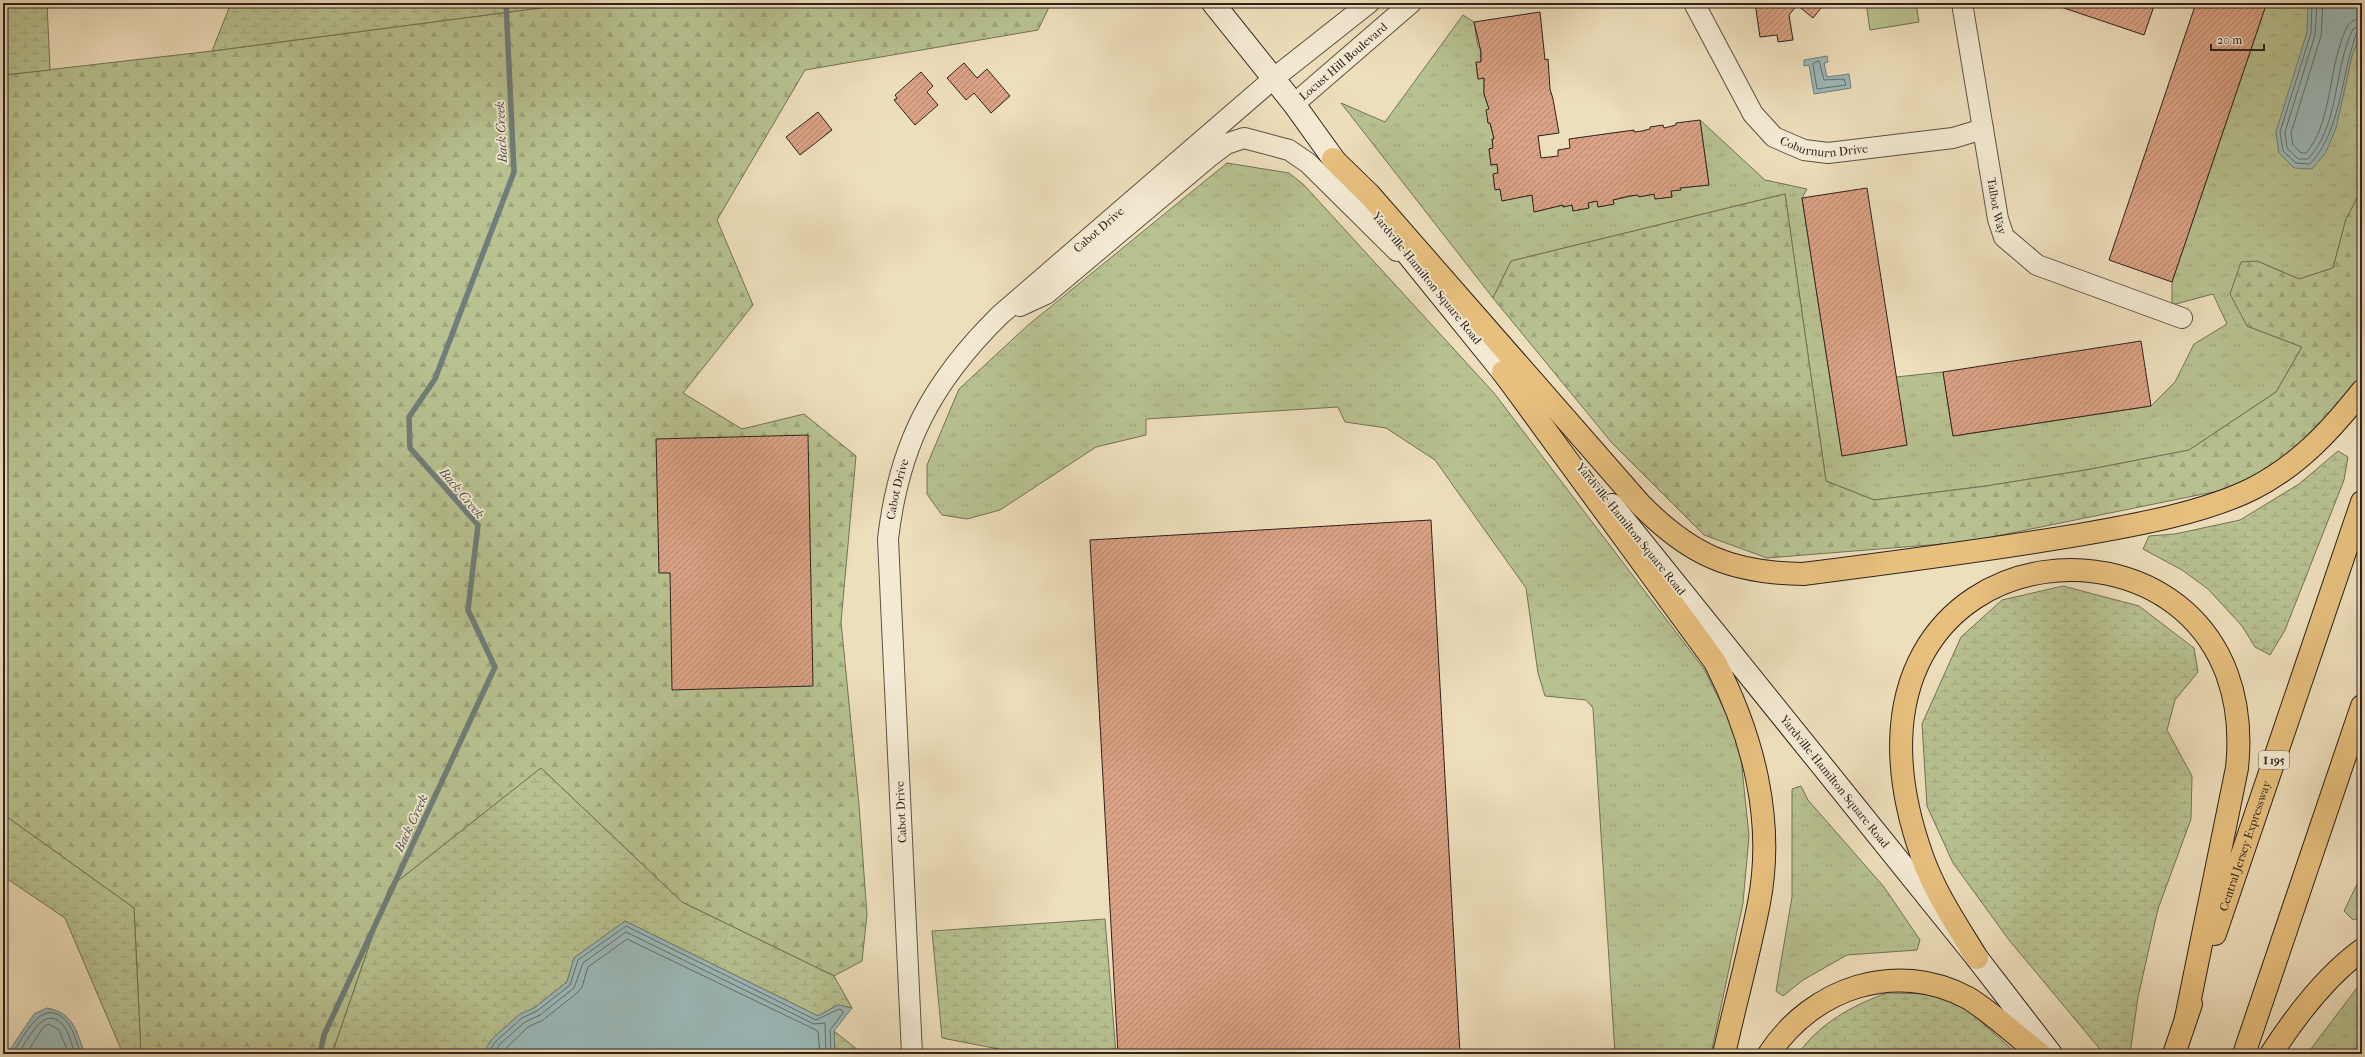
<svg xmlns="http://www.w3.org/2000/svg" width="2365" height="1057" font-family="'IM FELL French Canon',serif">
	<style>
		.grass { fill: url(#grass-tufts); stroke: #727256 }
		.forest { fill: url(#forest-firs); stroke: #727256 }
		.wetland { fill: url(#wetland-marsh); stroke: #727256 }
		.garden { fill: #b8c291; stroke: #727256 }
		.water { fill: #9cbaba; stroke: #707d7b }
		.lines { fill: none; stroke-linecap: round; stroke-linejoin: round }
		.shore { stroke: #646e6b; stroke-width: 1 }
		.stream { stroke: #707d7b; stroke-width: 5.5 }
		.building { fill: url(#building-hatch); stroke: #2d211c }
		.street-casing { stroke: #5d5044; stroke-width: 22 }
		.secondary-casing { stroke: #2d211c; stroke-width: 24 }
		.highway-casing { stroke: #2d211c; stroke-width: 24 }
		.street { stroke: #f4ead3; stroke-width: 20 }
		.secondary { stroke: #f4ead3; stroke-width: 22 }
		.highway { stroke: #e7c07e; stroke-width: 22 }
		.labels { text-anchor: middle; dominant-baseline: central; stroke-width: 3.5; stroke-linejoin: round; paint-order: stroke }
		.shield { fill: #f4ead3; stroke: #695d53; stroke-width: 1 }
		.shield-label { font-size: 11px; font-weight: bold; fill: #2d211c }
		.street-label { font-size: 12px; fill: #2d211c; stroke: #f4ead3 }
		.water-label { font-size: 13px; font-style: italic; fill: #4e4f4b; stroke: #f4ead3 }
	</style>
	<defs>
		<pattern id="grass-tufts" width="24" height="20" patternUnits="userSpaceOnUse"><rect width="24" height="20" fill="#b8c291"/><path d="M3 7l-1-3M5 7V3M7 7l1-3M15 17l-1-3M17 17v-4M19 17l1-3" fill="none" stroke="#9ea67c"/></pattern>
		<pattern id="forest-firs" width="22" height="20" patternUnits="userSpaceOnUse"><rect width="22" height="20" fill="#b8c291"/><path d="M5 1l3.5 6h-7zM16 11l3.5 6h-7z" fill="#9ea67c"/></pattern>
		<pattern id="wetland-marsh" width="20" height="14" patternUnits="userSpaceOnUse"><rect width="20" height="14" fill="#b8c291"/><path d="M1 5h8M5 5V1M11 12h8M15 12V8" fill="none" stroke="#9ea67c"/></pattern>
		<pattern id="building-hatch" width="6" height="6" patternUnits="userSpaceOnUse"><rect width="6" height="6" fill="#dba285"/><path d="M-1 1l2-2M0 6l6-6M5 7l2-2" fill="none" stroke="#b2846c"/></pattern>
	</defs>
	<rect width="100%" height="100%" fill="#eedfbc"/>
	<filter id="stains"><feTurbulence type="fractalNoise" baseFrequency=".005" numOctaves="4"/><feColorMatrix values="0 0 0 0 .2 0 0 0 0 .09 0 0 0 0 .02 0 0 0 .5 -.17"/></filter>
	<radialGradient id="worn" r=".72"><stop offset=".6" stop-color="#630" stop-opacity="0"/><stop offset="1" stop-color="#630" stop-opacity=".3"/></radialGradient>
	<path class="grass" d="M 2250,3 L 2362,3 L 2362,189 L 2346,219 L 2333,268 L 2299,279 L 2257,261 L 2247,326 L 2302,347 L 2276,392 L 2189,450 L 2086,470 L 1986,486 L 1874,500 L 1826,481 L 1785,194 L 1511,261 L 1493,298 L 1341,103 L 1385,122 L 1463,15 L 1474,22 L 1478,47 L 1480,47 L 1481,62 L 1476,63 L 1478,79 L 1484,78 L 1484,94 L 1489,109 L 1487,110 L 1488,123 L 1490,123 L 1494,139 L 1492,139 L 1493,148 L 1489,149 L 1491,165 L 1497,164 L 1498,173 L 1493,175 L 1495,189 L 1500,189 L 1502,200 L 1532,195 L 1535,212 L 1563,205 L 1563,207 L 1572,205 L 1573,211 L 1589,208 L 1588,203 L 1597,201 L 1598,207 L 1614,204 L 1613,200 L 1638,195 L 1639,197 L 1654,194 L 1655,199 L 1672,197 L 1671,191 L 1681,189 L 1680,188 L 1709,185 L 1700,120 L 1765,180 L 1807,189 L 1802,198 L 1842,455 L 1907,445 L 1896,377 L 1943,372 L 1953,436 L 2151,406 L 2175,382 L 2194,344 L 2227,324 L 2213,294 L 2172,305 L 2172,282 L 2265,8 Z
		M 1227,163 L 1289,173 L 1304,185 L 1494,393 L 1704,669 L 1739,739 L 1749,836 L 1743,903 L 1711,1054 L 1615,1054 L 1593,708 L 1586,700 L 1545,696 L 1538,673 L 1526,588 L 1435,460 L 1386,428 L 1345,422 L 1338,407 L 1146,419 L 1146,435 L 1096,447 L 1000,510 L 967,519 L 942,515 L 927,494 L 927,465 L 959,389 L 1027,326 Z
		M 1801,786 L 1808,800 L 1884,887 L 1920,940 L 1917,950 L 1847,955 L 1803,980 L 1783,996 L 1776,991 L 1792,897 L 1792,789 Z
		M 2362,874 L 2362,917 L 2353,920 L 2344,911 Z
		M 2362,984 L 2362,1054 L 2307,1054 L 2357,988 Z"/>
	<path class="forest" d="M 578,3 L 1051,3 L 1038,30 L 805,70 L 717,220 L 753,305 L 683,393 L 742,429 L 804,414 L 856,456 L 841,622 L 859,805 L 867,915 L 862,961 L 834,976 L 682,902 L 541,768 L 389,888 L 332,1054 L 141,1054 L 134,908 L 3,814 L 3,75 L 212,51 Z
		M 2362,189 L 2362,374 L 2340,410 L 2286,461 L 2233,488 L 1967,542 L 1767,558 L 1704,535 L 1612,443 L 1493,298 L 1511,261 L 1785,194 L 1826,481 L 1874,500 L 1986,486 L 2086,470 L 2189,450 L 2276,392 L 2302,347 L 2247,326 L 2230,294 L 2241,262 L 2257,261 L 2299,279 L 2333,268 L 2346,219 Z"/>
	<path class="wetland" d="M 3,3 L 47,3 L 50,70 L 3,75 Z
		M 231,3 L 578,3 L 212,51 Z
		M 2338,451 L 2348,457 L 2344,480 L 2285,630 L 2270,655 L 2255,647 L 2242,626 L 2208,589 L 2182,570 L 2143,549 L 2149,536 L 2175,534 L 2240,520 L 2299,484 Z
		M 2063,586 L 2139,606 L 2194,648 L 2198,672 L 2175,700 L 2167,730 L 2192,776 L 2191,819 L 2158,909 L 2138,997 L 2130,1054 L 2104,1054 L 2009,940 L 1953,863 L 1927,806 L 1922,724 L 1961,637 L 2002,600 Z
		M 541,768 L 682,902 L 834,976 L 852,1008 L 838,1005 L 818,1016 L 625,921 L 574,958 L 567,982 L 534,1008 L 520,1015 L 493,1038 L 482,1054 L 332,1054 L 389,888 Z
		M 3,814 L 134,908 L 141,1054 L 123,1054 L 65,918 L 3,876 Z
		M 1105,919 L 1116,1054 L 1024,1054 L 942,1038 L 932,931 Z
		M 1887,993 L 1930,994 L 1967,1009 L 2017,1054 L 1798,1054 C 1820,1023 1851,1006 1887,993 Z
		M 834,1031 L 863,1054 L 835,1054 Z"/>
	<path class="garden" d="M 1866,3 L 1916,3 L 1919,22 L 1870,30 Z"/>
	<path class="water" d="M 2308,3 L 2362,3 L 2362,29 L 2352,56 L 2336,128 L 2326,152 L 2312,169 L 2294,168 L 2279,153 L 2276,132 L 2307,32 Z
		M 1827,56 L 1828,62 L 1824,63 L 1827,77 L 1849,74 L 1851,88 L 1814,94 L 1809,65 L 1804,66 L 1804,60 Z
		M 625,921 L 818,1016 L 838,1005 L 852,1008 L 834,1031 L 835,1054 L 482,1054 L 493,1038 L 520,1014 L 534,1008 L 567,982 L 574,958 Z
		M 47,1008 C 74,1013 76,1031 85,1054 L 7,1054 L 34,1014 Z"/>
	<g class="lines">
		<path class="shore" d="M 2312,3 L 2311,33 L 2280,132 L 2283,151 L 2296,163 L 2310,164 C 2341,132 2341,74 2357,32 L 2362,30
			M 2317,3 L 2315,35 L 2285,132 L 2287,148 L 2298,159 L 2308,159 C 2340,125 2333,70 2353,29 L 2362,25
			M 2323,3 L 2321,36 L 2291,133 L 2293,145 L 2301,153 L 2306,153 C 2330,126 2329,76 2341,42 C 2343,36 2345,30 2348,25 C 2352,20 2357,19 2362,19
			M 1819,61 L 1824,80 L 1844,79 L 1846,85 L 1817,89 L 1813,64 Z
			M 12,1054 C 24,1036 43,994 67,1022 C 74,1030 77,1045 81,1054
			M 18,1054 C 28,1040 44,1003 63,1025 C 69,1032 72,1045 75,1054
			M 26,1054 L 44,1026 L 49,1024 L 59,1030 L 69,1054
			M 487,1054 L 496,1041 L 522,1018 L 537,1011 L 570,985 L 578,960 L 626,926 L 816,1020 L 839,1009 L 842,1010 L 843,1013 L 830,1030 L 831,1054
			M 493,1054 L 500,1044 L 525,1022 L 540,1015 L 574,988 L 583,963 L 626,932 L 814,1024 L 825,1023 L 826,1054
			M 500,1054 L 528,1027 L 543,1020 L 577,993 L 582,987 L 588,967 L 627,939 L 818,1031 L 820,1054"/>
		<path class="stream" d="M 320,1054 L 324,1035 L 495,667 L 468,610 L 478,525 L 410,448 L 409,417 L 435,379 L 514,172 L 506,3"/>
	</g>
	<path class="building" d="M 1755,3 L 1825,3 L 1813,18 L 1797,5 L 1789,15 L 1793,40 L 1778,42 L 1777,35 L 1760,37 Z
		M 2049,3 L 2155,3 L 2144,35 Z
		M 2196,3 L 2250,3 L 2265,8 L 2172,282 L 2109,260 Z
		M 1540,12 L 1545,60 L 1548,59 L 1550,89 L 1553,99 L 1559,133 L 1538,136 L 1541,158 L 1558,156 L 1558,150 L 1570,148 L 1569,139 L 1634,130 L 1634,132 L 1642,131 L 1650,129 L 1650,127 L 1663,125 L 1664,128 L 1676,125 L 1676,123 L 1700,120 L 1709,185 L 1680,188 L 1681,190 L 1671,191 L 1672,197 L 1655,199 L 1654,194 L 1639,197 L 1638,195 L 1629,196 L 1613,200 L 1614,204 L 1598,207 L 1597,201 L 1588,203 L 1589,208 L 1573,211 L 1572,205 L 1563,207 L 1563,205 L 1534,212 L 1532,195 L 1502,201 L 1500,189 L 1495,190 L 1493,174 L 1498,173 L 1497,164 L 1491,165 L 1489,149 L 1493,148 L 1492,139 L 1494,139 L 1490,123 L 1488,123 L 1486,110 L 1489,109 L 1484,94 L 1484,78 L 1478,79 L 1476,62 L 1481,62 L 1481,52 L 1474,22 Z
		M 964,63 L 977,78 L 987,69 L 1010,96 L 991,113 L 974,93 L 966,100 L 947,78 Z
		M 921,72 L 933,86 L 927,92 L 938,105 L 915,125 L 894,100 L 897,98 L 895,95 Z
		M 818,112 L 832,130 L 800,155 L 786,137 Z
		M 1867,188 L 1907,445 L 1842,456 L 1802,198 Z
		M 2141,341 L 2151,406 L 1953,436 L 1943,372 Z
		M 808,435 L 813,686 L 672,690 L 670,573 L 659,573 L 656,439 Z
		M 1431,520 L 1460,1054 L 1118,1054 L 1090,540 Z"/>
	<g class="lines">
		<defs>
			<g id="street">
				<path id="s1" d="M 1694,3 L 1753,114 L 1774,137 L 1804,150 L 1828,153 L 1953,138 L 1983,129"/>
				<path id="s2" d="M 1962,3 L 1998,219 L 2004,237 L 2037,265 L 2182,318"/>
				<path id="s3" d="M 1294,104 L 1411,3"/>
				<path d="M 1020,306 L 1046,294 L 1209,157 L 1226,144 L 1244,138 L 1289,150 L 1308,163 L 1397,251"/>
				<path id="s4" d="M 912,1054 L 888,539 C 899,444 932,382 1000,315 L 1273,79 L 1369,3"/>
			</g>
			<g id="secondary">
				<path d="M 1213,3 L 1294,104 L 1345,175"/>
				<path d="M 1388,230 L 1515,387"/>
				<path id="s5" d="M 1612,505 L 1977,958 L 2051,1054"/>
			</g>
			<g id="highway">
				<path d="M 1333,159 L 1369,194 L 1640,504 C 1690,555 1731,573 1803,574 C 1897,562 1990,550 2084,534 C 2136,525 2207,512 2254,488 C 2299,465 2331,430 2362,391"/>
				<path d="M 1503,372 L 1715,662 C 1753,736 1775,820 1759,903 C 1749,954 1735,1004 1724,1054"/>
				<path id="s6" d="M 2215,934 L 2362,502"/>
				<path d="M 1977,958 C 1957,925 1935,893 1922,856 C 1798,506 2267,478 2237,768 L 2186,1018"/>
				<path d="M 1769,1054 C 1812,988 1896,959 1968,998 C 1990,1011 2019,1038 2040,1054"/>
				<path d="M 2174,1054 L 2191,1004"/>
				<path d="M 2244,1054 L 2362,706"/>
				<path d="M 2271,1054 C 2295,1017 2326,976 2362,950"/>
			</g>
		</defs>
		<use href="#street" class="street-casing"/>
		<use href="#secondary" class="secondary-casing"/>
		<use href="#highway" class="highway-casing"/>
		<use href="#street" class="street"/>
		<use href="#secondary" class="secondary"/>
		<use href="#highway" class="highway"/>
	</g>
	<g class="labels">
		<rect class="shield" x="2259" y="751" width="30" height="18" rx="3"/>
		<g class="shield-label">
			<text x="2274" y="760">I 195</text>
		</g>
		<g class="street-label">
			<text stroke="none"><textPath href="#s3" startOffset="65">Locust Hill Boulevard</textPath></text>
			<text stroke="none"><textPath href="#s1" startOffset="209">Coburnurn Drive</textPath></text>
			<text stroke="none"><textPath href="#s2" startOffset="206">Talbot Way</textPath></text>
			<text stroke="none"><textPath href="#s4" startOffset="902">Cabot Drive</textPath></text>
			<text transform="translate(1427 278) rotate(51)">Yardville-Hamilton Square Road</text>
			<text stroke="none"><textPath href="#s4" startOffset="566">Cabot Drive</textPath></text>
			<text transform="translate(1631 529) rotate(51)">Yardville-Hamilton Square Road</text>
			<text stroke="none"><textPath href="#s5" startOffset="355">Yardville-Hamilton Square Road</textPath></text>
			<text transform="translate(901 812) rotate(-93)">Cabot Drive</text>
			<text stroke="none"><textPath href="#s6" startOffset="93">Central Jersey Expressway</textPath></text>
		</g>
		<g class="water-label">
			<text transform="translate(501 132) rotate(-93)">Back Creek</text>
			<text transform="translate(462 493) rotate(50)">Back Creek</text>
			<text transform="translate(411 823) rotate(-65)">Back Creek</text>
		</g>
	</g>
	<rect width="2365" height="1057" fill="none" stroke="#eedfbc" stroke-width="16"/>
	<rect x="4" y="4" width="2357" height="1049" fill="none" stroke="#2d211c" stroke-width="2"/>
	<rect x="8" y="8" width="2349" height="1041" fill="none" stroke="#2d211c"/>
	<path d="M2211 44v6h53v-6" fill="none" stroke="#2d211c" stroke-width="2"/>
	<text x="2217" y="44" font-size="12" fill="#2d211c" stroke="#f4ead3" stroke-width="3" paint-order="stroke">20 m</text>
	<rect width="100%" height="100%" filter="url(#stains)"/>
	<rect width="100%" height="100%" fill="url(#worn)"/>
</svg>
